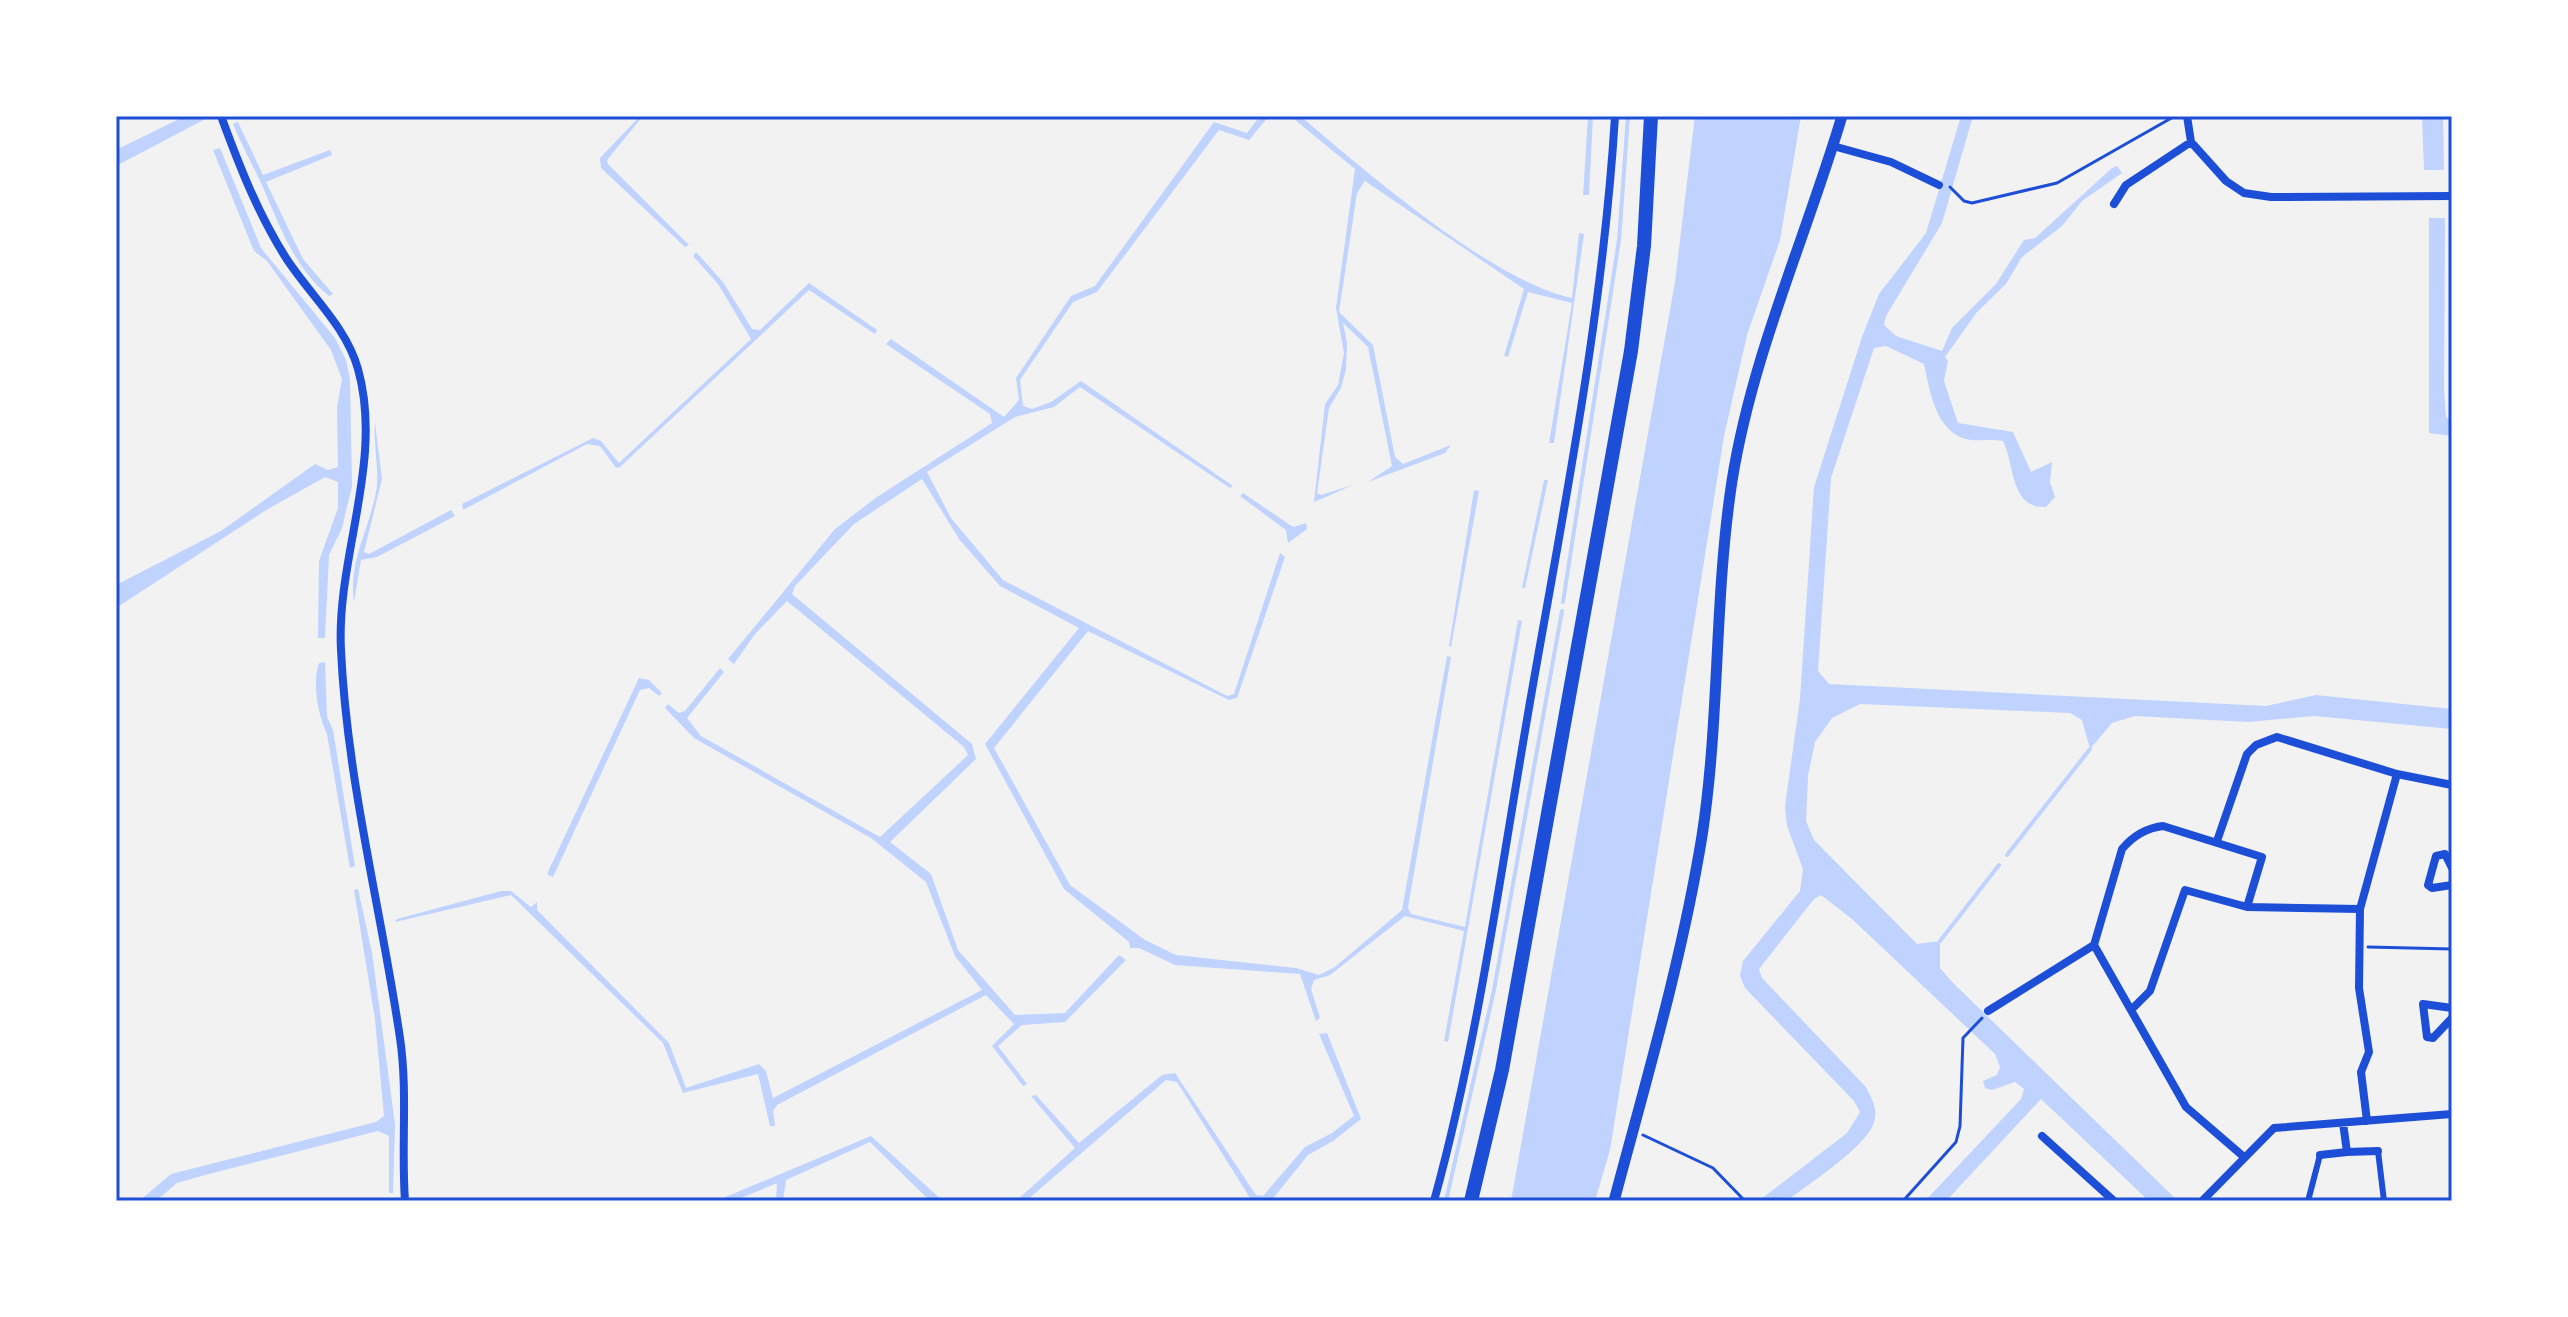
<svg xmlns="http://www.w3.org/2000/svg" width="2568" height="1317" font-family="Jost,sans-serif">
	<style>
		.water { fill: #bfd3fe }
		.lines { fill: none; stroke-linecap: round; stroke-linejoin: round }
		.stream { stroke: #bfd3fe; stroke-width: 4 }
		.path { stroke: #1d4ed8; stroke-width: 3 }
		.pedestrian { stroke: #1d4ed8; stroke-width: 6 }
		.minor { stroke: #1d4ed8; stroke-width: 8 }
		.tertiary { stroke: #1d4ed8; stroke-width: 11 }
		.primary { stroke: #1d4ed8; stroke-width: 14 }
		.neatline { fill: none; stroke: #1d4ed8; stroke-width: 3 }
	</style>
	<rect width="100%" height="100%" fill="#f2f2f2"/>
	<path class="water" d="M 185,116 L 211,116 L 116,166 L 116,150 Z
		M 640,116 L 643,116 L 607,160 L 608,164 L 689,245 L 685,247 L 601,168 L 600,158 Z
		M 1260,116 L 1269,116 L 1249,140 L 1219,130 L 1097,292 L 1073,302 L 1020,380 L 1023,406 L 1032,409 L 1051,402 L 1081,381 L 1233,486 L 1230,488 L 1080,387 L 1054,407 L 1015,417 L 927,472 L 951,518 L 1003,580 L 1227,696 L 1234,694 L 1280,553 L 1285,557 L 1237,698 L 1229,700 L 1088,631 L 994,748 L 1070,885 L 1145,940 L 1176,955 L 1296,968 L 1319,975 L 1335,967 L 1402,910 L 1447,656 L 1451,657 L 1408,908 L 1411,914 L 1465,927 L 1518,620 L 1522,621 L 1448,1042 L 1444,1041 L 1464,931 L 1405,916 L 1330,975 L 1314,980 L 1311,989 L 1320,1018 L 1316,1021 L 1300,974 L 1175,965 L 1139,948 L 1130,948 L 1129,942 L 1064,889 L 985,744 L 1079,628 L 1000,586 L 959,539 L 922,479 L 854,524 L 795,586 L 792,594 L 972,744 L 976,759 L 890,842 L 931,874 L 958,950 L 1015,1015 L 1065,1013 L 1119,955 L 1126,960 L 1065,1022 L 1022,1025 L 998,1046 L 1027,1084 L 1023,1086 L 992,1046 L 1014,1024 L 986,995 L 777,1105 L 773,1111 L 775,1126 L 770,1126 L 758,1074 L 683,1093 L 663,1043 L 511,895 L 395,922 L 397,919 L 501,891 L 511,891 L 531,907 L 537,902 L 537,910 L 669,1043 L 686,1088 L 759,1064 L 766,1071 L 773,1098 L 982,990 L 955,956 L 926,882 L 871,838 L 694,738 L 665,708 L 668,704 L 679,713 L 685,711 L 720,668 L 724,672 L 687,718 L 701,736 L 880,837 L 968,755 L 964,747 L 787,601 L 755,634 L 734,664 L 728,659 L 835,529 L 877,497 L 992,423 L 990,414 L 886,344 L 891,339 L 1004,417 L 1019,400 L 1016,378 L 1071,296 L 1095,286 L 1214,122 L 1247,133 Z
		M 1290,116 L 1300,116 C 1367,172 1490,280 1572,298 L 1579,233 L 1584,234 L 1554,443 L 1549,443 L 1572,303 L 1528,292 L 1508,357 L 1504,356 L 1524,289 L 1365,181 L 1357,193 L 1339,312 L 1373,345 L 1395,457 L 1403,464 L 1451,445 L 1445,453 L 1368,482 L 1392,466 L 1368,347 L 1343,323 L 1347,343 L 1346,369 L 1341,388 L 1329,408 L 1317,493 L 1321,495 L 1353,485 L 1314,502 L 1325,404 L 1338,385 L 1344,353 L 1336,308 L 1355,169 Z
		M 1588,116 L 1593,116 L 1589,195 L 1583,195 Z
		M 1695,116 L 1801,116 L 1780,240 L 1747,335 L 1724,436 L 1610,1150 L 1595,1201 L 1511,1201 L 1675,282 Z
		M 1961,116 L 1973,116 L 1942,223 L 1886,316 L 1884,325 L 1896,336 L 1942,351 L 1952,328 L 1996,284 L 2024,240 L 2035,238 L 2112,168 L 2117,166 L 2122,173 L 2082,201 L 2062,226 L 2022,257 L 2006,284 L 1977,312 L 1945,357 L 1948,361 L 1944,381 L 1958,423 L 2013,432 L 2031,472 L 2052,462 L 2050,482 L 2055,497 L 2046,507 C 2010,509 2015,465 2003,441 C 1992,439 1981,441 1971,440 C 1936,435 1930,392 1924,364 L 1886,346 L 1874,348 L 1831,478 L 1818,671 L 1829,684 L 2266,706 L 2316,695 L 2452,709 L 2452,729 L 2314,716 L 2248,722 L 2135,716 L 2112,723 L 2090,749 L 2082,720 L 2070,713 L 1860,704 L 1832,718 L 1815,742 L 1808,776 L 1806,821 L 1814,840 L 1917,944 L 1940,941 L 1940,968 L 1953,983 L 2178,1201 L 2149,1201 L 2041,1099 L 1946,1201 L 1925,1201 L 2021,1099 L 2024,1089 L 2015,1082 L 1992,1090 L 1985,1088 L 1983,1081 L 1997,1075 L 2000,1067 L 1995,1054 L 1852,919 L 1821,895 L 1814,899 L 1759,969 L 1762,978 L 1865,1086 C 1872,1098 1878,1109 1874,1122 C 1867,1147 1808,1184 1787,1201 L 1760,1200 L 1847,1133 L 1860,1112 L 1854,1101 L 1745,988 L 1740,976 L 1743,961 L 1800,891 L 1803,869 L 1787,826 L 1785,806 L 1800,699 L 1814,487 L 1862,337 L 1879,294 L 1926,233 Z
		M 2422,116 L 2443,116 L 2444,170 L 2424,170 Z
		M 238,122 L 263,175 L 330,150 L 332,155 L 266,182 L 303,259 L 333,294 L 329,296 C 297,270 283,234 267,197 C 257,172 243,149 233,124 Z
		M 220,148 L 261,248 L 335,338 L 346,360 L 350,379 L 352,486 L 342,528 L 329,555 L 325,638 L 318,638 L 319,561 L 338,508 L 338,482 L 325,477 L 268,509 L 116,608 L 118,584 L 221,531 L 315,464 L 328,470 L 338,467 L 337,407 L 342,379 L 331,350 L 267,261 L 254,251 L 213,150 Z
		M 2429,218 L 2445,218 L 2444,389 L 2446,417 L 2452,421 L 2452,436 L 2429,433 Z
		M 696,252 L 723,282 L 752,329 L 760,330 L 809,283 L 877,330 L 875,334 L 809,290 L 620,467 L 616,468 L 600,446 L 587,444 L 463,510 L 462,504 L 593,438 L 601,441 L 619,463 L 751,339 L 718,284 L 693,256 Z
		M 375,423 L 382,479 L 364,552 L 369,554 L 451,510 L 455,516 L 377,557 L 361,560 L 354,602 C 348,562 369,530 376,492 C 380,471 373,446 375,423 Z
		M 1544,480 L 1548,480 L 1525,588 L 1522,588 Z
		M 1474,490 L 1479,491 L 1451,647 L 1449,646 Z
		M 1243,493 L 1293,527 L 1306,523 L 1307,529 L 1288,543 L 1286,530 L 1240,496 Z
		M 325,662 L 327,717 L 333,730 L 355,866 L 350,868 L 327,734 C 318,715 312,683 319,663 Z
		M 639,678 L 649,680 L 662,693 L 659,696 L 649,688 L 640,690 L 553,877 L 547,874 Z
		M 358,889 L 372,953 L 395,1124 L 393,1193 L 389,1193 L 389,1136 L 378,1131 L 205,1175 L 177,1183 L 156,1201 L 139,1201 L 171,1174 L 376,1122 L 384,1116 L 375,1019 L 354,890 Z
		M 1327,1033 L 1361,1119 L 1333,1141 L 1308,1155 L 1271,1201 L 1252,1201 L 1177,1082 L 1166,1080 L 1026,1201 L 1016,1201 L 1075,1148 L 1031,1096 L 1036,1095 L 1079,1143 L 1162,1075 L 1175,1073 L 1256,1195 L 1263,1196 L 1305,1147 L 1332,1133 L 1354,1116 L 1319,1034 Z
		M 871,1136 L 943,1201 L 930,1201 L 870,1142 L 786,1180 L 783,1201 L 776,1201 L 777,1183 L 734,1201 L 716,1201 Z"/>
	<g class="lines">
		<path class="stream" d="M 1563,602 L 1619,240 L 1628,116
			M 2007,855 L 2090,749
			M 1940,941 L 1999,865
			M 1446,1201 L 1494,990 L 1562,611"/>
		<path class="path" d="M 1950,187 L 1964,201 L 1972,203 L 2057,183 L 2175,116
			M 2368,947 L 2452,949
			M 1643,1135 L 1713,1168 L 1745,1201
			M 1903,1201 L 1956,1142 L 1960,1126 L 1963,1038 L 1982,1018"/>
		<path class="pedestrian" d="M 2378,1151 L 2384,1201
			M 2308,1201 L 2320,1155"/>
		<path class="minor" d="M 221,116 C 239,165 258,214 286,258 C 310,295 346,326 358,369 C 384,462 336,557 341,650 C 347,781 381,909 400,1038 C 408,1092 401,1147 405,1201
			M 2187,116 L 2191,142 L 2226,181 L 2244,193 L 2271,197 L 2452,196
			M 1833,146 L 1891,162 L 1939,185
			M 2114,204 L 2126,185 L 2191,142
			M 2397,774 L 2452,785
			M 2217,841 L 2247,754 L 2256,745 L 2277,737 L 2397,774 L 2360,909 L 2359,988 L 2369,1052 L 2361,1072 L 2367,1121
			M 2452,868 L 2445,854 L 2436,856 L 2428,885 L 2432,888 L 2452,885
			M 2452,1008 L 2423,1004 L 2427,1037 L 2433,1038 L 2452,1018
			M 2131,1010 L 2150,991 L 2185,890 L 2247,907 L 2360,909
			M 1988,1011 L 2094,945
			M 2042,1136 L 2114,1201
			M 2347,1152 L 2378,1151
			M 2320,1155 L 2347,1152 L 2343,1123
			M 2244,1157 L 2186,1107 L 2094,945 L 2122,849 C 2133,836 2146,828 2163,826 L 2262,857 L 2247,907
			M 1434,1201 C 1479,1038 1501,868 1530,702 C 1564,507 1603,314 1615,116
			M 2202,1201 L 2274,1128 L 2452,1114"/>
		<path class="tertiary" d="M 1614,1201 C 1646,1081 1682,959 1702,836 C 1720,720 1714,598 1732,481 C 1752,355 1806,237 1842,116"/>
		<path class="primary" d="M 1471,1201 L 1502,1070 L 1631,351 L 1644,246 L 1651,116"/>
	</g>
	<rect width="2568" height="1317" fill="none" stroke="#ffffff" stroke-width="236"/>
	<rect x="118" y="118" width="2332" height="1081" class="neatline"/>
</svg>
